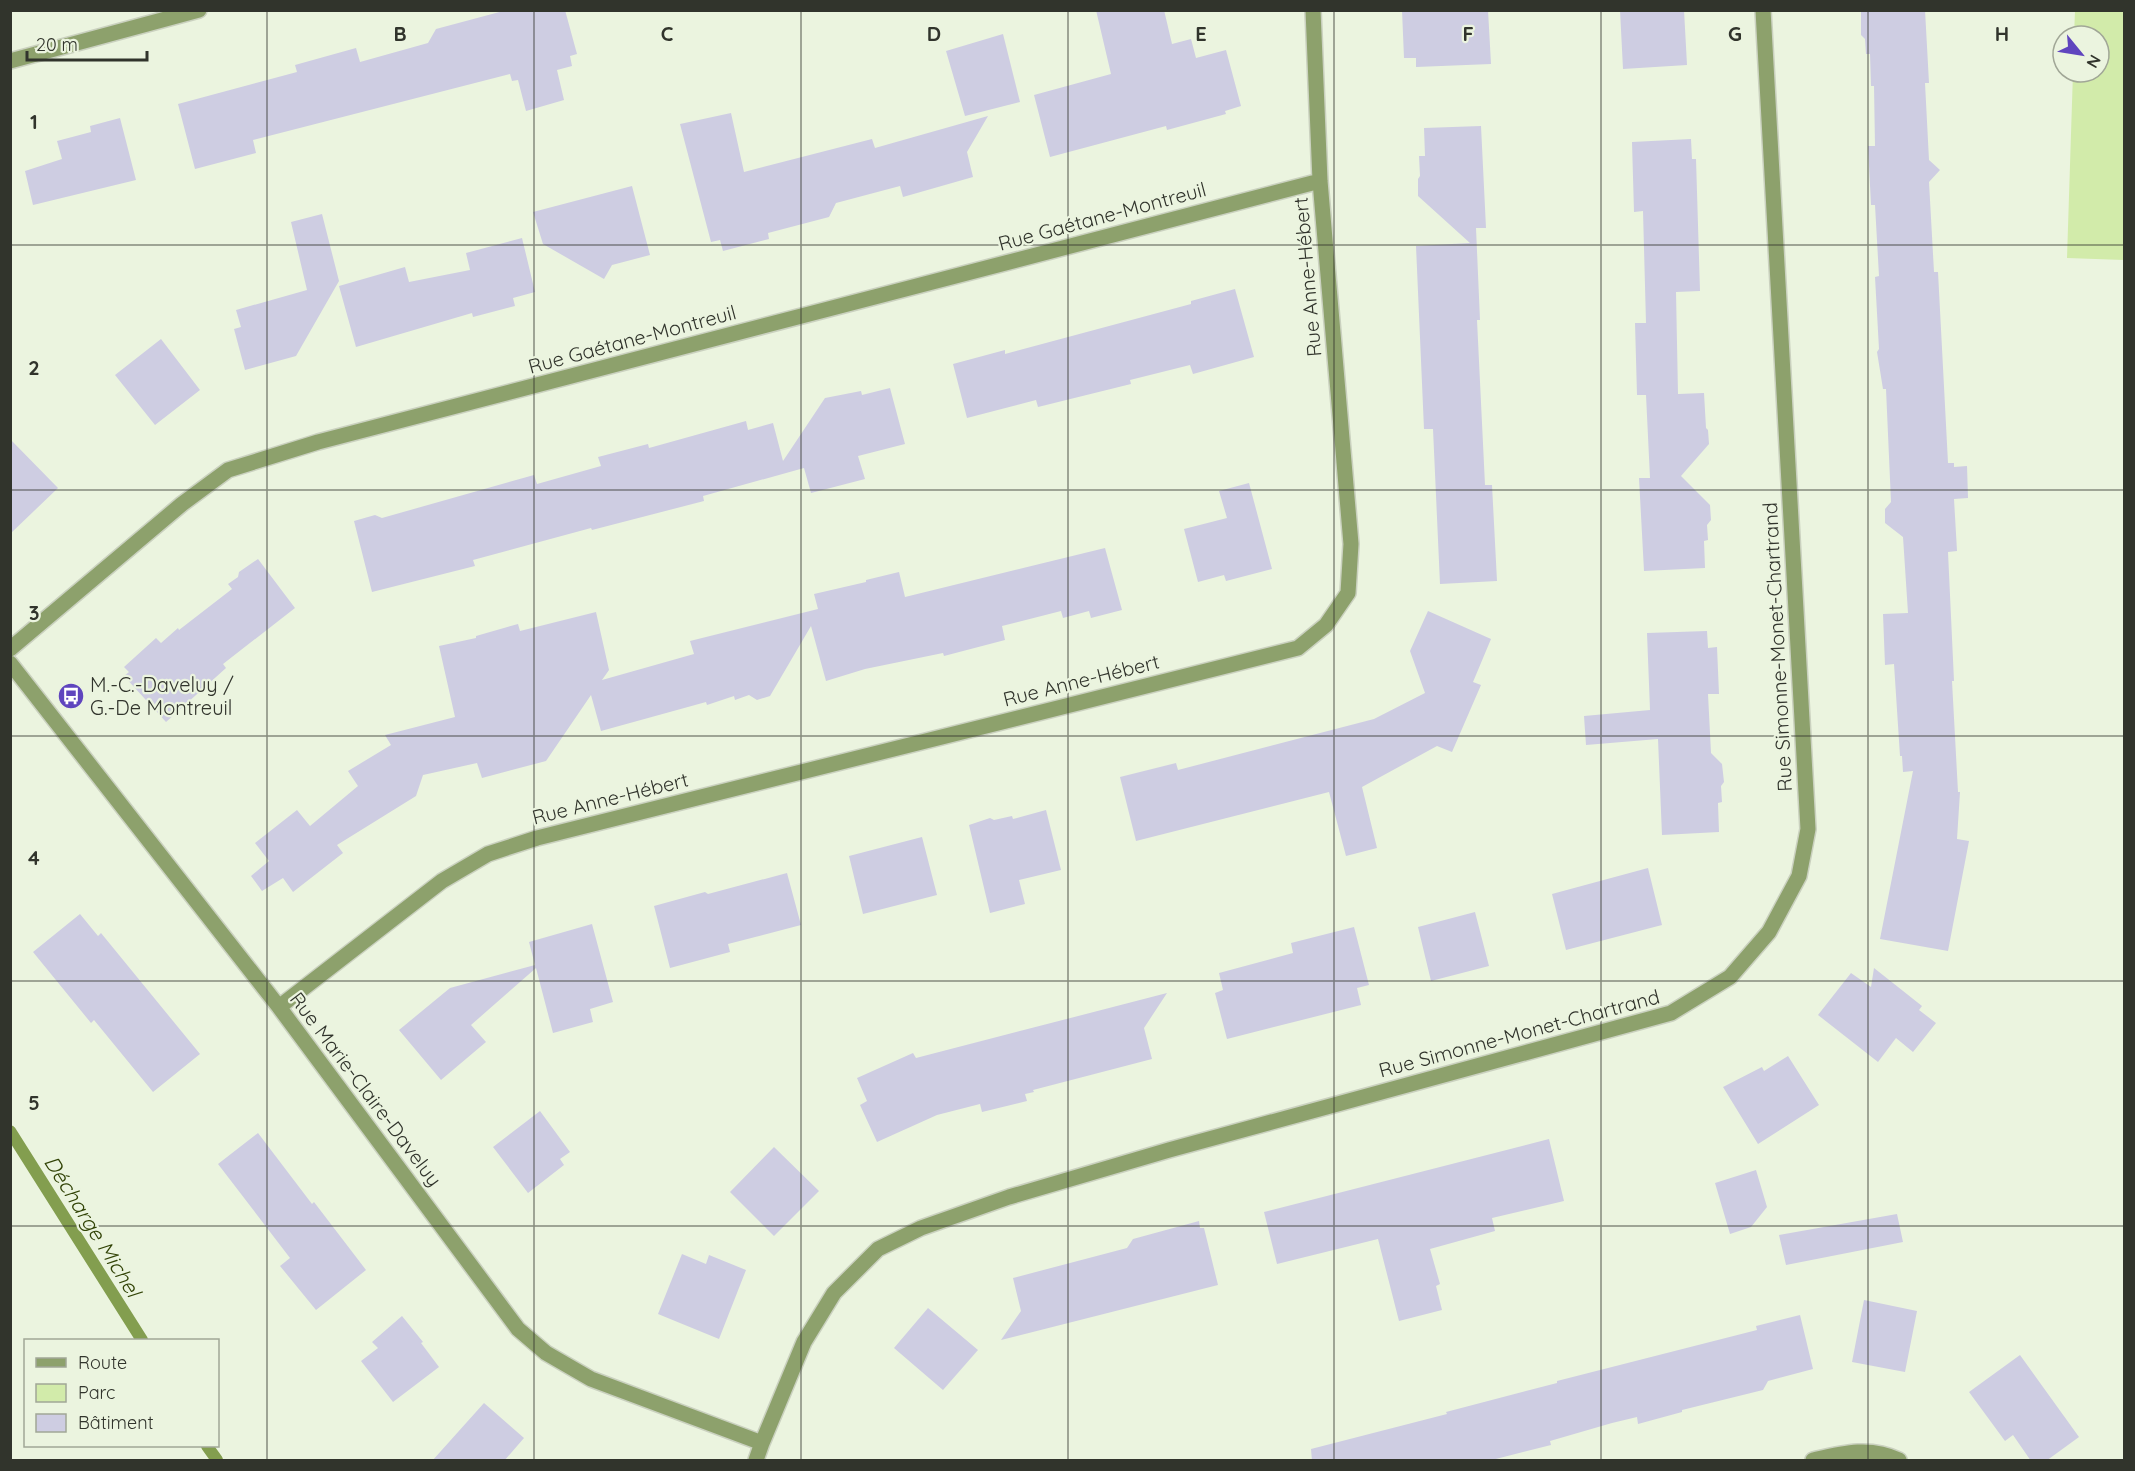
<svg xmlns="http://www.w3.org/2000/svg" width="2135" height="1471" font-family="Quicksand,sans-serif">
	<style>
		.green { fill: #d2ebaa }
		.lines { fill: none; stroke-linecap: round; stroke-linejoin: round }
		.stream { stroke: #839e4f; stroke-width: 12 }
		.building { fill: #cecde2 }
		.minor-casing { stroke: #cad1bf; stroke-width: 18 }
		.minor { stroke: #8da16c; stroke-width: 15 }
		.grid { fill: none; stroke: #31342c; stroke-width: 1.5; stroke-opacity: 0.55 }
		.labels { text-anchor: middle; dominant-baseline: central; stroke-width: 4.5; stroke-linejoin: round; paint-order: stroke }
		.street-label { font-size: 20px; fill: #31342c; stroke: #ebf4df }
		.poi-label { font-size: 20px; fill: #31342c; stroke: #ebf4df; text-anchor: start }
		.water-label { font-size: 21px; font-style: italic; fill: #314306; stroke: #ebf4df }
		.grid-label { font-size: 20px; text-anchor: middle; font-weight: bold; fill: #31342c; stroke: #ebf4df; stroke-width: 4.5; stroke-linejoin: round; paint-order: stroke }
	</style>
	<rect width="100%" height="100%" fill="#ebf4df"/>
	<path class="green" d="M 2075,11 L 2124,11 L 2124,260 L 2067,258 L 2073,72 L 2099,72 L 2099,36 L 2074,36 Z"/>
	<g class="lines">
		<path class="stream" d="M 10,1131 L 142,1340
			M 207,1446 L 217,1460"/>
	</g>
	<path class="building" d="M 507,10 L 565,10 L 577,54 L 570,56 L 572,66 L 557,70 L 564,100 L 526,111 L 518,80 L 512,81 L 510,74 L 253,140 L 256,153 L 195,169 L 178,104 L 297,72 L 295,65 L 356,48 L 360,62 L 428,43 L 436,29 Z
		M 1096,10 L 1164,10 L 1172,44 L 1191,39 L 1196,58 L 1226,50 L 1241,106 L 1225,111 L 1226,114 L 1167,130 L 1166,126 L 1050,157 L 1034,95 L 1111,74 Z
		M 1402,10 L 1488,10 L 1491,64 L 1416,67 L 1416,58 L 1404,58 Z
		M 1620,10 L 1684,10 L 1687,65 L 1623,69 Z
		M 1861,10 L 1925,10 L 1929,83 L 1925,83 L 1929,160 L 1940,170 L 1929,182 L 1934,272 L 1938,272 L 1948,463 L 1954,463 L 1954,467 L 1967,466 L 1968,498 L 1954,499 L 1957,551 L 1948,552 L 1954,681 L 1952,681 L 1958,792 L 1960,792 L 1957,839 L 1969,841 L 1948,951 L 1880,939 L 1913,771 L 1903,772 L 1902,756 L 1900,756 L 1894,664 L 1885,665 L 1883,614 L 1908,613 L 1903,537 L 1885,523 L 1885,509 L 1891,502 L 1886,389 L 1883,389 L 1877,352 L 1879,349 L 1875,277 L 1879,276 L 1875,205 L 1871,205 L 1868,146 L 1875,146 L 1874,86 L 1871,86 L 1870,54 L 1866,54 L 1865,39 L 1861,35 Z
		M 1003,34 L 1020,102 L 965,116 L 946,51 Z
		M 731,113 L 744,172 L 872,139 L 875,148 L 988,116 L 967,152 L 973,177 L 903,197 L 900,186 L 836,203 L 829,217 L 768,233 L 769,239 L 723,251 L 720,240 L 711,242 L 680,124 Z
		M 120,118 L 136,180 L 33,205 L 25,171 L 62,159 L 57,141 L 91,132 L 90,126 Z
		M 1481,126 L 1486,228 L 1476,228 L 1480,320 L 1477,320 L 1485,485 L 1492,485 L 1497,581 L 1440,584 L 1433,429 L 1424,429 L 1416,246 L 1470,243 L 1418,196 L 1418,179 L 1420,176 L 1419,156 L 1425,156 L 1424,128 Z
		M 1691,139 L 1692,159 L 1696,159 L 1700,291 L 1676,292 L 1678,394 L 1704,393 L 1706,428 L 1708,430 L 1709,444 L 1681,476 L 1710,505 L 1711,520 L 1707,525 L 1708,540 L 1704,541 L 1705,568 L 1644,571 L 1639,478 L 1650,478 L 1646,395 L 1637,395 L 1635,323 L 1646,323 L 1643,211 L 1634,212 L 1632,142 Z
		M 632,186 L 650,255 L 612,265 L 604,279 L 543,244 L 533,212 Z
		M 322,214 L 339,281 L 296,356 L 245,370 L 234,329 L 241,327 L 236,310 L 307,290 L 291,222 Z
		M 522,238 L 535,292 L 513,298 L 515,306 L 473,317 L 472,313 L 356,347 L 339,286 L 405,267 L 409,282 L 470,270 L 466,253 Z
		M 1235,289 L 1254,357 L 1193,374 L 1190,365 L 1130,380 L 1131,384 L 1038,407 L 1036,400 L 967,418 L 953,364 L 1005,350 L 1005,354 L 1191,304 L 1191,301 Z
		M 161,339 L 200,390 L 155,425 L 115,375 Z
		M 890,388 L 905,444 L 858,456 L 865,479 L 811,493 L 804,468 L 703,496 L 704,501 L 592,530 L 591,528 L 473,560 L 475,566 L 372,592 L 354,521 L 375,515 L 382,518 L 534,475 L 537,484 L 601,466 L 598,457 L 648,444 L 649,448 L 746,421 L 748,430 L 773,423 L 783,461 L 825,398 L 861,391 L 862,395 Z
		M 10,439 L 58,488 L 10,534 Z
		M 1249,483 L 1272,569 L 1226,581 L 1224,575 L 1198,582 L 1184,529 L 1227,518 L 1219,491 Z
		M 1105,548 L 1122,610 L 1091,618 L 1089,611 L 1063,618 L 1061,611 L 1002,626 L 1005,640 L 944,656 L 943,653 L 865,669 L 826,681 L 811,626 L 770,696 L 757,700 L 749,695 L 735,700 L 734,696 L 707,705 L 706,702 L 601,731 L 591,695 L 546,761 L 482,778 L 477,763 L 423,775 L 416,796 L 337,845 L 343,853 L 293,892 L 283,878 L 262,891 L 251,876 L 269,861 L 255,843 L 297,810 L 310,826 L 358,786 L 348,771 L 391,745 L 385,735 L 455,717 L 439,646 L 476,638 L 476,636 L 518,624 L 520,631 L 596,612 L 609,670 L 602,680 L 694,654 L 690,641 L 818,609 L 814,594 L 866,582 L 866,580 L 899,572 L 905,597 Z
		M 258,559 L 295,608 L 223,664 L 226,668 L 166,722 L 124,676 L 129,672 L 124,667 L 156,638 L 161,643 L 178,628 L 179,630 L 232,589 L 228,584 L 238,577 L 239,572 Z
		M 1428,611 L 1491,639 L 1473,682 L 1481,685 L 1452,752 L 1437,746 L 1362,787 L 1377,848 L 1346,856 L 1329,792 L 1136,841 L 1120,777 L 1176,763 L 1178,770 L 1374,719 L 1425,693 L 1410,651 Z
		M 1707,631 L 1708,648 L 1717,647 L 1719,694 L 1708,694 L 1711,753 L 1722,764 L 1724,782 L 1721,786 L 1722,802 L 1718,803 L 1719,832 L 1662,835 L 1658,739 L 1586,745 L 1584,716 L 1650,710 L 1647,633 Z
		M 1046,810 L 1061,870 L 1019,880 L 1025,904 L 990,913 L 969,825 L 990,818 L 994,820 L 1012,816 L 1013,819 Z
		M 922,837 L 937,895 L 863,914 L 849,856 Z
		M 1648,868 L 1662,925 L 1566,950 L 1552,894 Z
		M 787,873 L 801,925 L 728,944 L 730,952 L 670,968 L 654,906 L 705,892 L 708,894 Z
		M 1475,912 L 1489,966 L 1431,981 L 1418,927 Z
		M 80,914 L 98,936 L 101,933 L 200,1054 L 153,1092 L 94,1020 L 91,1023 L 33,952 Z
		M 592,924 L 613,1002 L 590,1009 L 593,1022 L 553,1033 L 536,968 L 471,1025 L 486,1042 L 441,1080 L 399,1030 L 450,988 L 535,965 L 529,942 Z
		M 1354,927 L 1369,985 L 1357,988 L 1361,1005 L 1227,1039 L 1215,993 L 1223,990 L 1219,973 L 1293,953 L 1291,943 Z
		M 1874,968 L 1922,1006 L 1919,1010 L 1936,1023 L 1913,1052 L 1896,1038 L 1878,1062 L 1818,1015 L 1851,973 L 1871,987 Z
		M 1167,993 L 1144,1028 L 1152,1059 L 1033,1090 L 1034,1092 L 1025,1094 L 1027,1101 L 982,1112 L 980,1104 L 937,1115 L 877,1142 L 860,1105 L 867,1101 L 857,1078 L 913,1053 L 916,1058 Z
		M 1788,1056 L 1819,1105 L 1758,1144 L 1723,1087 L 1762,1067 L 1764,1071 Z
		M 540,1111 L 570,1152 L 560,1159 L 564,1165 L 528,1193 L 493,1147 Z
		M 258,1133 L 312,1204 L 314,1202 L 366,1270 L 316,1310 L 280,1266 L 290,1258 L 218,1164 Z
		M 1549,1139 L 1564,1201 L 1492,1218 L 1495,1231 L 1430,1249 L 1440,1284 L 1436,1286 L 1442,1310 L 1399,1321 L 1378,1239 L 1277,1264 L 1264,1212 Z
		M 774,1147 L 819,1191 L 774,1236 L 730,1192 Z
		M 1756,1170 L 1767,1207 L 1751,1227 L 1730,1234 L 1715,1183 Z
		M 1897,1214 L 1903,1242 L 1786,1265 L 1779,1235 Z
		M 1199,1221 L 1200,1228 L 1204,1228 L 1218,1285 L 1001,1340 L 1021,1311 L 1013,1278 L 1127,1248 L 1133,1239 Z
		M 682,1254 L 706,1264 L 709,1255 L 746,1270 L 719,1339 L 658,1314 Z
		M 1864,1300 L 1917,1311 L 1905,1372 L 1852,1362 Z
		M 928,1308 L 978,1350 L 943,1390 L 894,1348 Z
		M 1800,1315 L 1813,1369 L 1768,1381 L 1763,1390 L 1682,1410 L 1682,1412 L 1638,1424 L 1637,1417 L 1612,1423 L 1550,1441 L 1551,1445 L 1488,1461 L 1312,1461 L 1311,1449 L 1447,1414 L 1446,1412 L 1557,1383 L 1557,1381 L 1757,1330 L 1756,1326 Z
		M 402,1316 L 423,1342 L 421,1343 L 439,1367 L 393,1402 L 361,1361 L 378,1348 L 372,1342 Z
		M 2020,1355 L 2079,1437 L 2046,1461 L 2031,1461 L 2013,1435 L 2005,1441 L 1969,1392 Z
		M 484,1403 L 524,1438 L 504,1461 L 432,1461 Z"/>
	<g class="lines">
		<defs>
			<path id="minor" d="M 10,61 L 199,10
				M 10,649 L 182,504 L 228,470 L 318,442 L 1320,181
				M 10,663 L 279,1007 L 518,1329 L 546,1353 L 591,1379 L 762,1443
				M 279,1007 L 442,881 L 488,854 L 537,838 L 1298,648 L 1326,625 L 1348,593 L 1351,544 L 1320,181 L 1313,10
				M 756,1460 L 762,1443 L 804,1342 L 834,1293 L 878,1249 L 921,1228 L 1009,1197 L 1169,1150 L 1671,1013 L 1730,977 L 1769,932 L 1799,876 L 1808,829 L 1763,10
				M 1813,1460 C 1843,1453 1870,1446 1899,1460"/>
		</defs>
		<use href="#minor" class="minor-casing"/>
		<use href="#minor" class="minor"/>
	</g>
	<path class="grid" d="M 267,10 L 267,1460M 534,10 L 534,1460M 801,10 L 801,1460M 1068,10 L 1068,1460M 1334,10 L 1334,1460M 1601,10 L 1601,1460M 1868,10 L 1868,1460M 10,245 L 2124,245M 10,490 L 2124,490M 10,736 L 2124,736M 10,981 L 2124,981M 10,1226 L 2124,1226"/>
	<defs>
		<symbol id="bus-disc" viewBox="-11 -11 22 22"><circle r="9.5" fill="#5f45be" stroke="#ebf4df"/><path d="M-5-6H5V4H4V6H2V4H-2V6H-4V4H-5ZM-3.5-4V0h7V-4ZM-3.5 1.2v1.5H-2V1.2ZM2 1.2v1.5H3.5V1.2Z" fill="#fff"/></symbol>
	</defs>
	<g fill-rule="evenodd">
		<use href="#bus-disc" x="56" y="681" width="30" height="30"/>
	</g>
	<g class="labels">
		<g class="street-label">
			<text transform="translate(1102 216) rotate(-15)">Rue Gaétane-Montreuil</text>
			<text transform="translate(1307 277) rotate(-95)">Rue Anne-Hébert</text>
			<text transform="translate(632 339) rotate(-15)">Rue Gaétane-Montreuil</text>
			<text transform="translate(1777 647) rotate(-93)">Rue Simonne-Monet-Chartrand</text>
			<text transform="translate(1081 680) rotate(-14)">Rue Anne-Hébert</text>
			<text transform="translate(610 798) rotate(-14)">Rue Anne-Hébert</text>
			<text transform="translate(1519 1033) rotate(-15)">Rue Simonne-Monet-Chartrand</text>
			<text transform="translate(366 1089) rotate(53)">Rue Marie-Claire-Daveluy</text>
		</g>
		<g class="poi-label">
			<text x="90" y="684">M.-C.-Daveluy /<tspan x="90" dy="23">G.-De Montreuil</tspan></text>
		</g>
		<g class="water-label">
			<text transform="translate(93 1226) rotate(58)">Décharge Michel</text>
		</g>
	</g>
	<g class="grid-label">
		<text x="400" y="41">B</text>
		<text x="667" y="41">C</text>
		<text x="934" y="41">D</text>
		<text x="1201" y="41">E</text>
		<text x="1468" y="41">F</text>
		<text x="1735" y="41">G</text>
		<text x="2002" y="41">H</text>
		<text x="34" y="129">1</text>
		<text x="34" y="375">2</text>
		<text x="34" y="620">3</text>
		<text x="34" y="865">4</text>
		<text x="34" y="1110">5</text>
	</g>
	<rect width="2135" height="1471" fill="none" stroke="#31342c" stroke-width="24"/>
	<rect x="24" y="1339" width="195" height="108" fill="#ebf4df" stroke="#a1a797" stroke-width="1.5"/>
	<rect x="36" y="1358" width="30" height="9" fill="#8da16c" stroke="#a1a797" stroke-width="1.5"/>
	<text x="78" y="1369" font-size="18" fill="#31342c">Route</text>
	<rect x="36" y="1384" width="30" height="18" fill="#d2ebaa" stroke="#a1a797" stroke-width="1.5"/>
	<text x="78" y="1399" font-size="18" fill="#31342c">Parc</text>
	<rect x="36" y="1414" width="30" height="18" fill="#cecde2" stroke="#a1a797" stroke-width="1.5"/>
	<text x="78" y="1429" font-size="18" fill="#31342c">Bâtiment</text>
	<g transform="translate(2081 54) rotate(120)"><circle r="28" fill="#ebf4df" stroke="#a1a797" stroke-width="1.5"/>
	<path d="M0-4.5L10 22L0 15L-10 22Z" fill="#5f45be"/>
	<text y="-9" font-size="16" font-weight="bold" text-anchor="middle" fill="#31342c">N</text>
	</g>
	<path d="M27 51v9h120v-9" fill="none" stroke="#31342c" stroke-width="3"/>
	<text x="36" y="51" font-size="18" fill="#31342c" stroke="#ebf4df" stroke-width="4.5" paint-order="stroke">20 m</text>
</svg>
